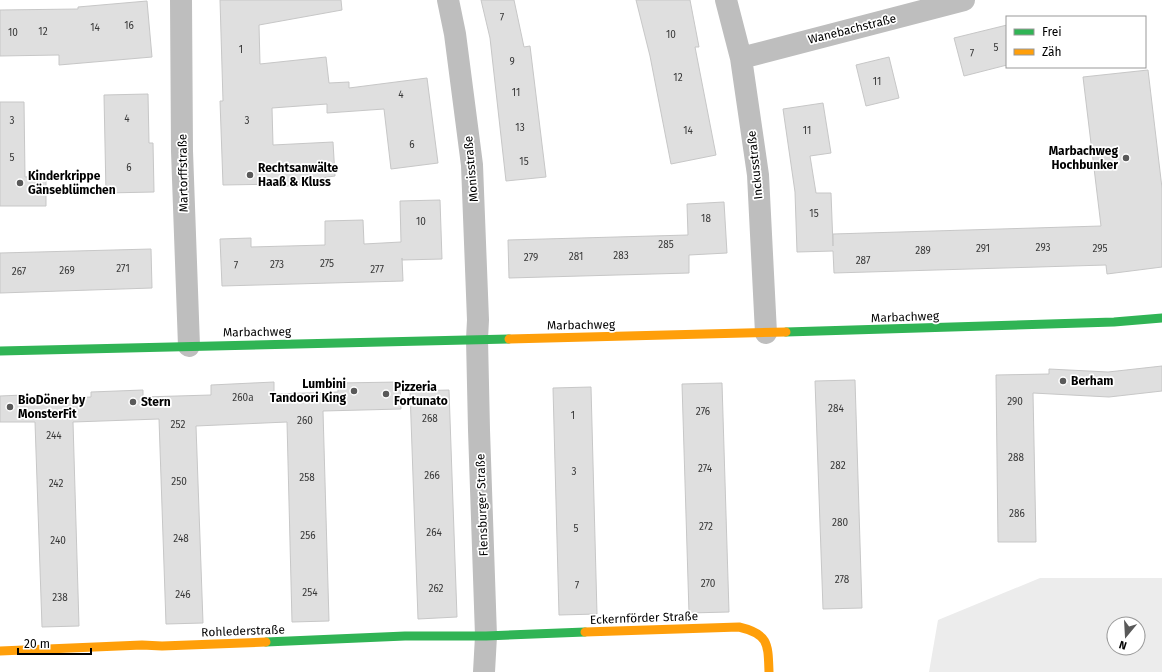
<svg xmlns="http://www.w3.org/2000/svg" width="1162" height="672" font-family="'Fira Sans',sans-serif">
	<style>
		.green { fill: #ececec; fill-rule: evenodd }
		.building { fill: #dfdfdf; stroke: #c7c7c7 }
		.lines { fill: none; stroke-linecap: round; stroke-linejoin: round }
		.street { stroke: #bebebe; stroke-width: 22 }
		.fast { stroke: #30b455; stroke-width: 9 }
		.slow { stroke: #ff9f0a; stroke-width: 9 }
		.poi-dot { fill: #595959; stroke: #fff; stroke-width: 1.5 }
		.labels { text-anchor: middle; dominant-baseline: central; stroke-width: 3.5; stroke-linejoin: round; paint-order: stroke }
		.number-label { font-size: 10px; fill: #383838 }
		.street-label { font-size: 12px; fill: #000; stroke: #fff }
		.poi-label { font-size: 12px; font-weight: bold; fill: #000; stroke: #fff; text-anchor: start }
	</style>
	<rect width="100%" height="100%" fill="#fff"/>
	<path class="green" d="M 1040,578 L 1162,578 L 1162,672 L 929,672 L 938,620 ZM 1114,624 L 1138,624 L 1138,648 L 1114,648 Z"/>
	<path class="building" d="M 220,0 L 341,0 L 342,10 L 259,25 L 260,64 L 326,57 L 329,83 L 349,82 L 349,88 L 427,78 L 438,163 L 391,169 L 384,109 L 327,113 L 327,104 L 272,108 L 273,145 L 333,142 L 335,176 L 306,180 L 307,185 L 284,186 L 284,184 L 223,185 L 220,101 L 223,101 Z
		M 481,0 L 514,0 L 524,47 L 530,46 L 546,177 L 506,181 L 490,38 Z
		M 636,0 L 690,0 L 699,47 L 695,47 L 716,155 L 671,164 L 650,56 Z
		M 147,1 L 152,57 L 59,65 L 59,55 L 0,56 L 0,10 L 78,9 L 78,7 Z
		M 1007,25 L 1007,65 L 964,76 L 954,38 Z
		M 889,57 L 899,98 L 866,106 L 856,65 Z
		M 1148,70 L 1162,188 L 1162,267 L 1107,274 L 1106,265 L 834,273 L 833,251 L 797,252 L 795,192 L 783,109 L 823,103 L 831,153 L 810,156 L 816,193 L 831,193 L 833,246 L 833,234 L 1101,226 L 1083,77 Z
		M 148,94 L 149,143 L 153,143 L 154,192 L 106,193 L 104,95 Z
		M 0,102 L 24,102 L 25,177 L 46,176 L 46,206 L 0,206 Z
		M 440,200 L 442,259 L 402,260 L 402,258 L 403,281 L 222,286 L 220,239 L 251,238 L 251,247 L 325,245 L 325,221 L 363,220 L 364,244 L 401,242 L 400,201 Z
		M 724,202 L 727,253 L 689,255 L 689,273 L 509,278 L 508,240 L 688,235 L 687,204 Z
		M 151,249 L 152,288 L 0,293 L 0,253 Z
		M 1162,366 L 1162,391 L 1109,397 L 1033,393 L 1036,542 L 998,542 L 996,375 L 1049,374 L 1049,369 L 1108,372 Z
		M 855,380 L 862,608 L 823,609 L 815,381 Z
		M 274,382 L 274,394 L 338,392 L 338,383 L 400,382 L 401,409 L 323,411 L 329,621 L 292,622 L 287,422 L 196,426 L 203,623 L 166,624 L 159,419 L 73,422 L 79,626 L 42,627 L 35,422 L 0,422 L 0,396 L 23,395 L 23,400 L 91,397 L 91,392 L 143,390 L 143,397 L 211,395 L 211,385 Z
		M 722,383 L 729,612 L 689,613 L 682,384 Z
		M 591,387 L 597,614 L 559,615 L 553,388 Z
		M 449,390 L 457,617 L 418,619 L 410,391 Z"/>
	<g class="lines">
		<path class="street" d="M 181,0 L 182,151 L 189,346
			M 448,0 L 455,34 L 472,165 L 478,320 L 477,339 L 479,430 L 486,636 L 484,672
			M 726,0 L 741,58 L 758,175 L 766,333
			M 741,58 L 964,0"/>
		<path class="fast" d="M 786,332 L 1114,322 L 1162,318
			M 0,351 L 509,339
			M 266,642 L 405,636 L 486,636 L 585,632"/>
		<path class="slow" d="M 509,339 L 786,332
			M 585,632 L 739,627 C 769,634 768,644 769,672
			M 0,651 L 142,645 L 162,646 L 266,642"/>
	</g>
	<g class="poi-dot">
		<circle cx="1126" cy="158" r="4"/>
		<circle cx="250" cy="175" r="4"/>
		<circle cx="20" cy="183" r="4"/>
		<circle cx="1063" cy="381" r="4"/>
		<circle cx="354" cy="391" r="4"/>
		<circle cx="386" cy="394" r="4"/>
		<circle cx="133" cy="402" r="4"/>
		<circle cx="10" cy="407" r="4"/>
	</g>
	<g class="labels">
		<g class="number-label">
			<text x="502" y="18">7</text>
			<text x="129" y="26">16</text>
			<text x="95" y="28">14</text>
			<text x="43" y="32">12</text>
			<text x="13" y="33">10</text>
			<text x="671" y="35">10</text>
			<text x="996" y="48">5</text>
			<text x="241" y="50">1</text>
			<text x="972" y="54">7</text>
			<text x="512" y="62">9</text>
			<text x="678" y="78">12</text>
			<text x="877" y="82">11</text>
			<text x="516" y="93">11</text>
			<text x="401" y="95">4</text>
			<text x="127" y="119">4</text>
			<text x="12" y="121">3</text>
			<text x="247" y="121">3</text>
			<text x="520" y="128">13</text>
			<text x="688" y="131">14</text>
			<text x="807" y="131">11</text>
			<text x="412" y="145">6</text>
			<text x="12" y="158">5</text>
			<text x="524" y="162">15</text>
			<text x="129" y="168">6</text>
			<text x="814" y="214">15</text>
			<text x="706" y="219">18</text>
			<text x="421" y="222">10</text>
			<text x="666" y="245">285</text>
			<text x="1043" y="248">293</text>
			<text x="983" y="249">291</text>
			<text x="1100" y="249">295</text>
			<text x="923" y="251">289</text>
			<text x="621" y="256">283</text>
			<text x="576" y="257">281</text>
			<text x="531" y="258">279</text>
			<text x="863" y="261">287</text>
			<text x="327" y="264">275</text>
			<text x="277" y="265">273</text>
			<text x="236" y="266">7</text>
			<text x="123" y="269">271</text>
			<text x="377" y="270">277</text>
			<text x="67" y="271">269</text>
			<text x="19" y="272">267</text>
			<text x="243" y="398">260a</text>
			<text x="1015" y="402">290</text>
			<text x="836" y="409">284</text>
			<text x="703" y="412">276</text>
			<text x="573" y="416">1</text>
			<text x="430" y="419">268</text>
			<text x="305" y="421">260</text>
			<text x="178" y="425">252</text>
			<text x="54" y="436">244</text>
			<text x="1016" y="458">288</text>
			<text x="838" y="466">282</text>
			<text x="705" y="469">274</text>
			<text x="574" y="472">3</text>
			<text x="432" y="476">266</text>
			<text x="307" y="478">258</text>
			<text x="179" y="482">250</text>
			<text x="56" y="484">242</text>
			<text x="1017" y="514">286</text>
			<text x="840" y="523">280</text>
			<text x="706" y="527">272</text>
			<text x="576" y="529">5</text>
			<text x="434" y="533">264</text>
			<text x="308" y="536">256</text>
			<text x="181" y="539">248</text>
			<text x="58" y="541">240</text>
			<text x="842" y="580">278</text>
			<text x="708" y="584">270</text>
			<text x="577" y="586">7</text>
			<text x="436" y="589">262</text>
			<text x="310" y="593">254</text>
			<text x="183" y="595">246</text>
			<text x="60" y="598">238</text>
		</g>
		<g class="street-label">
			<text transform="translate(852 29) rotate(-14)">Wanebachstraße</text>
			<text transform="translate(755 165) rotate(-96)">Inckusstraße</text>
			<text transform="translate(471 169) rotate(-95)">Monisstraße</text>
			<text transform="translate(183 173) rotate(-91)">Martorffstraße</text>
			<text transform="translate(905 317) rotate(-2)">Marbachweg</text>
			<text transform="translate(581 325) rotate(-1)">Marbachweg</text>
			<text transform="translate(257 332) rotate(-1)">Marbachweg</text>
			<text transform="translate(482 505) rotate(-92)">Flensburger Straße</text>
			<text transform="translate(644 618) rotate(-2)">Eckernförder Straße</text>
			<text transform="translate(243 631) rotate(-2)">Rohlederstraße</text>
		</g>
		<g class="poi-label">
			<text x="1118" y="151" text-anchor="end">Marbachweg<tspan x="1118" dy="14">Hochbunker</tspan></text>
			<text x="258" y="168">Rechtsanwälte<tspan x="258" dy="14">Haaß &amp; Kluss</tspan></text>
			<text x="28" y="176">Kinderkrippe<tspan x="28" dy="14">Gänseblümchen</tspan></text>
			<text x="1071" y="381">Berham</text>
			<text x="346" y="384" text-anchor="end">Lumbini<tspan x="346" dy="14">Tandoori King</tspan></text>
			<text x="394" y="387">Pizzeria<tspan x="394" dy="14">Fortunato</tspan></text>
			<text x="18" y="400">BioDöner by<tspan x="18" dy="14">MonsterFit</tspan></text>
			<text x="141" y="402">Stern</text>
		</g>
	</g>
	<rect x="1006" y="16" width="140" height="52" fill="#ffffff" stroke="#999999"/>
	<rect x="1014" y="29" width="20" height="6" fill="#30b455" stroke="#999999"/>
	<text x="1042" y="36" font-size="12" fill="#000000">Frei</text>
	<rect x="1014" y="49" width="20" height="6" fill="#ff9f0a" stroke="#999999"/>
	<text x="1042" y="56" font-size="12" fill="#000000">Zäh</text>
	<g transform="translate(1126 636) rotate(198)"><circle r="19" fill="#ffffff" stroke="#999999"/>
	<path d="M0-3L7 15L0 10L-7 15Z" fill="#595959"/>
	<text y="-6" font-size="11" font-weight="bold" text-anchor="middle" fill="#000000">N</text>
	</g>
	<path d="M18 648v6h73v-6" fill="none" stroke="#000000" stroke-width="2"/>
	<text x="24" y="648" font-size="12" fill="#000000" stroke="#ffffff" stroke-width="3" paint-order="stroke">20 m</text>
</svg>
